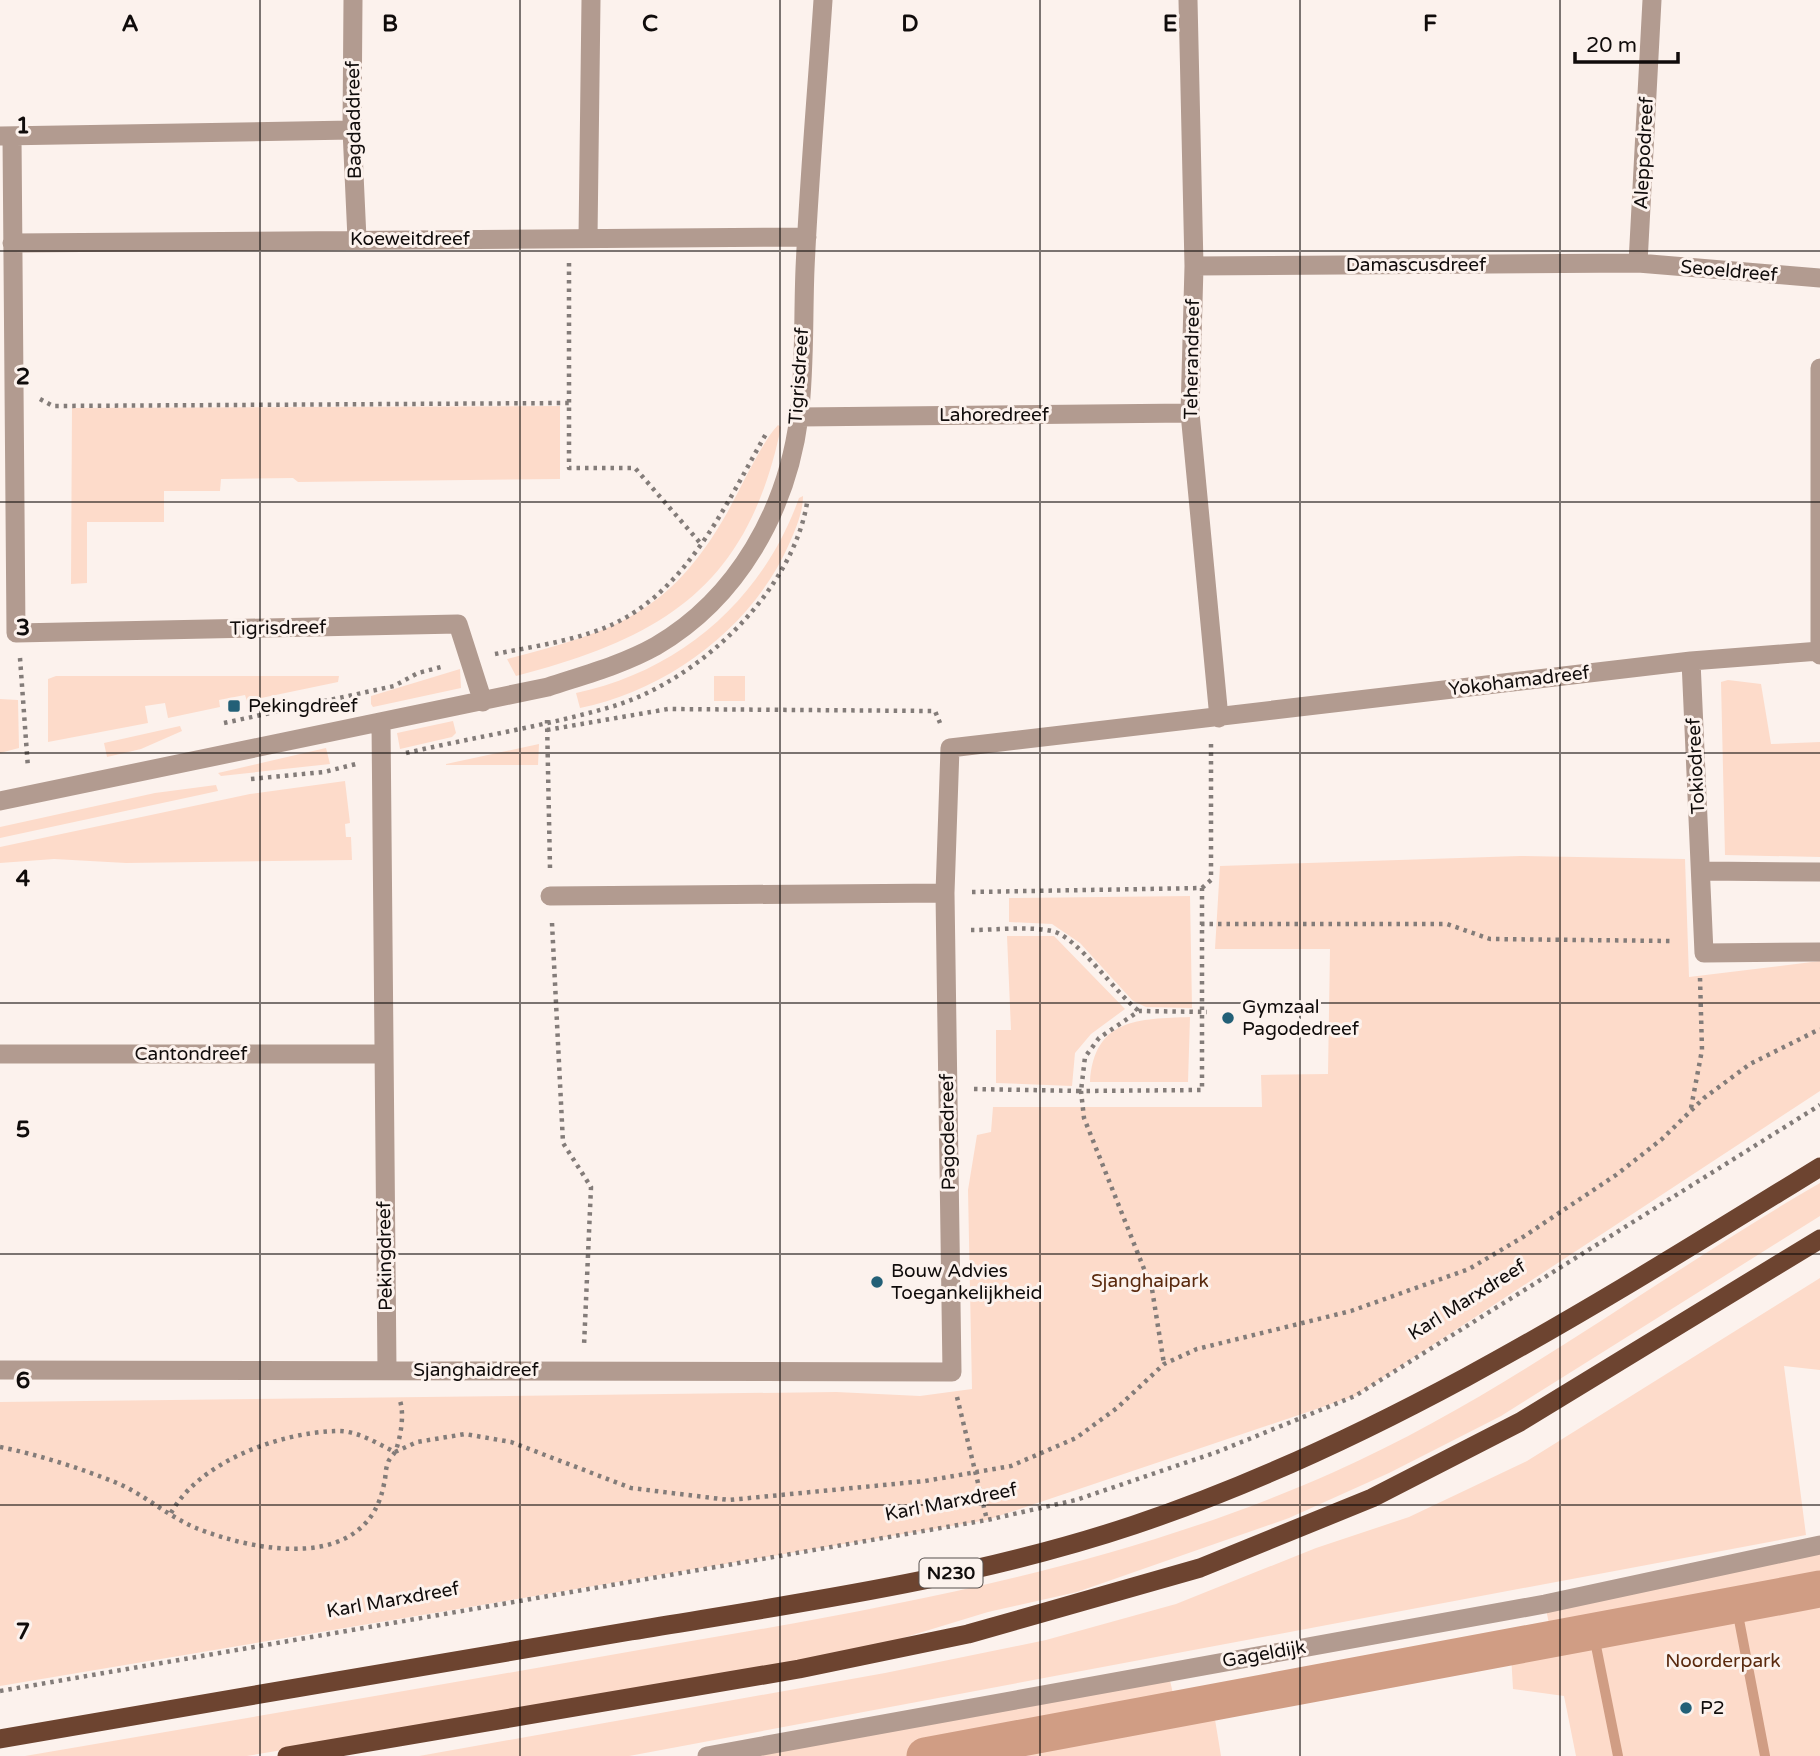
<svg xmlns="http://www.w3.org/2000/svg" width="1820" height="1756" font-family="'Varela Round',sans-serif">
	<style>
		.green { fill: #fddbca }
		.lines { fill: none; stroke-linecap: round; stroke-linejoin: round }
		.stream { stroke: #d09d84; stroke-width: 10 }
		.canal { stroke: #d09d84; stroke-width: 37 }
		.path { stroke: #837c79; stroke-width: 4.5; stroke-dasharray: 3.5 5; stroke-linecap: butt }
		.minor { stroke: #b29b90; stroke-width: 19 }
		.trunk { stroke: #6d4430; stroke-width: 19 }
		.grid { fill: none; stroke: #100c0b; stroke-width: 2; stroke-opacity: 0.55 }
		.poi-dot { fill: #236077; stroke: #fcf2ed; stroke-width: 2.5 }
		.labels { text-anchor: middle; dominant-baseline: central; stroke-width: 6; stroke-linejoin: round; paint-order: stroke }
		.shield { fill: #fcf2ed; stroke: #57514f; stroke-width: 2 }
		.shield-label { font-size: 18px; font-weight: bold; fill: #100c0b }
		.street-label { font-size: 19px; fill: #100c0b; stroke: #fcf2ed }
		.poi-label { font-size: 19px; fill: #100c0b; stroke: #fcf2ed; text-anchor: start }
		.park-label { font-size: 19px; fill: #5a2a0f; stroke: #fcf2ed }
		.grid-label { font-size: 23px; text-anchor: middle; font-weight: bold; fill: #100c0b; stroke: #fcf2ed; stroke-width: 6; stroke-linejoin: round; paint-order: stroke }
	</style>
	<rect width="100%" height="100%" fill="#fcf2ed"/>
	<path class="green" d="M 560,406 L 560,479 L 298,482 L 293,478 L 221,479 L 220,491 L 164,491 L 164,522 L 87,522 L 87,583 L 71,584 L 72,408 Z
		M 778,425 L 781,427 C 748,586 665,637 516,676 L 507,659 C 614,631 669,615 727,513 C 740,490 761,443 778,425 Z
		M 803,496 C 803,512 796,528 790,542 C 754,626 669,690 580,708 L 576,693 C 681,671 763,599 799,498 Z
		M 460,669 L 461,688 L 373,707 L 371,704 L 371,696 Z
		M 56,676 L 339,676 L 338,682 L 247,701 L 245,695 L 219,700 L 220,707 L 168,718 L 165,703 L 145,706 L 148,723 L 48,742 L 48,679 Z
		M 714,676 L 745,676 L 745,701 L 714,701 Z
		M 1728,680 L 1761,684 L 1771,744 L 1820,742 L 1820,857 L 1725,855 L 1721,682 Z
		M 0,699 L 18,700 L 19,748 L 0,753 Z
		M 453,721 L 456,733 L 452,737 L 400,749 L 397,733 Z
		M 180,726 L 182,731 L 141,749 L 107,757 L 104,743 Z
		M 539,744 L 538,765 L 446,765 L 446,764 Z
		M 326,748 L 330,764 L 221,776 L 218,773 Z
		M 345,781 L 350,823 L 345,824 L 346,837 L 351,837 L 352,860 L 126,863 L 54,859 L 0,863 L 0,847 L 250,794 Z
		M 216,785 L 218,791 L 0,838 L 0,827 L 155,793 Z
		M 1520,856 L 1685,859 L 1689,977 L 1820,961 L 1820,1091 L 1355,1396 L 987,1520 L 0,1686 L 0,1402 L 836,1392 L 920,1396 L 972,1389 L 968,1190 L 977,1135 L 991,1132 L 993,1107 L 1262,1107 L 1261,1075 L 1328,1074 L 1330,949 L 1215,949 L 1220,866 Z
		M 1190,896 L 1192,1008 L 1146,1007 L 1133,1001 L 1080,943 L 1052,924 L 1009,922 L 1009,898 Z
		M 1007,936 L 1054,936 L 1125,1009 L 1091,1034 L 1075,1053 L 1072,1086 L 996,1083 L 996,1030 L 1011,1030 Z
		M 1190,1017 L 1188,1082 L 1090,1082 C 1094,1018 1139,1019 1190,1017 Z
		M 1820,1183 L 1820,1216 L 1501,1416 L 1389,1473 L 1289,1518 L 1077,1592 L 988,1612 L 847,1655 L 247,1756 L 25,1756 C 230,1721 435,1686 639,1650 C 876,1610 1114,1570 1334,1472 C 1507,1395 1657,1277 1820,1183 Z
		M 1820,1278 L 1820,1370 L 1784,1366 L 1806,1535 L 629,1756 L 419,1756 L 885,1673 L 1046,1640 L 1176,1604 L 1316,1548 L 1409,1517 L 1527,1461 Z
		M 1820,1545 L 1820,1756 L 1576,1756 L 1564,1696 L 1513,1689 L 1510,1637 L 1550,1629 L 1545,1604 Z
		M 1168,1672 L 1175,1702 L 1211,1695 L 1221,1756 L 707,1756 Z"/>
	<g class="lines">
		<path class="stream" d="M 1736,1604 L 1765,1756
			M 1593,1631 L 1618,1756"/>
		<path class="canal" d="M 925,1756 L 1820,1589"/>
		<path class="path" d="M 569,263 L 569,468 L 635,468 L 702,545
			M 40,399 L 53,406 L 569,403
			M 495,654 C 526,648 559,643 590,633 C 682,605 723,509 767,432
			M 20,658 L 28,768
			M 547,720 L 550,868
			M 224,723 L 394,686 L 418,673 L 445,666
			M 547,730 L 668,709 L 935,711 L 940,723
			M 406,753 C 475,737 546,726 614,706 C 699,680 792,592 807,503
			M 251,779 L 324,772 L 356,764
			M 1202,888 L 1211,880 L 1211,743
			M 972,892 L 1202,888 L 1202,1090 L 1081,1091 L 1084,1118 L 1152,1289 L 1164,1364
			M 552,923 L 563,1143 L 591,1187 L 584,1346
			M 1201,924 L 1447,924 L 1490,939 L 1672,941
			M 971,930 C 996,930 1027,926 1052,931 C 1077,936 1116,994 1139,1011
			M 974,1089 L 1081,1091 L 1085,1057 L 1099,1038 L 1139,1011 L 1207,1012
			M 1691,1108 L 1702,1050 L 1700,978
			M 957,1397 L 987,1520
			M 0,1447 C 36,1454 83,1469 117,1483 C 145,1495 169,1517 196,1528 C 256,1552 367,1573 384,1484 C 386,1478 385,1469 388,1463 C 389,1458 394,1455 396,1450 C 401,1435 405,1412 399,1398
			M 395,1452 L 417,1442 L 465,1434 L 511,1442 L 631,1488 L 729,1500 L 925,1481 L 1011,1466 L 1076,1438 L 1117,1408 L 1164,1364 L 1197,1349 L 1351,1311 L 1469,1269 L 1523,1237 L 1616,1175 L 1662,1139 L 1704,1098 L 1750,1064 L 1820,1029
			M 171,1513 C 199,1462 278,1433 335,1431 C 357,1430 376,1443 395,1452
			M 0,1691 L 987,1520 L 1076,1500 L 1217,1452 L 1355,1396 L 1820,1105"/>
		<path class="minor" d="M 353,0 L 352,130 L 357,239
			M 1188,0 L 1194,266 L 1190,413 L 1219,718
			M 1,136 L 352,130
			M 12,136 L 16,633 L 458,624 L 483,702
			M 588,238 L 591,0
			M 12,243 L 807,237
			M 1638,263 L 1652,0
			M 1194,266 L 1638,263 L 1820,278
			M 1820,368 L 1820,655
			M 799,417 L 1190,413
			M 1691,661 L 1704,953 L 1820,952
			M 381,722 L 387,1370
			M 0,801 L 548,687 C 584,675 622,665 656,646 C 738,598 787,510 799,417 C 805,368 803,318 805,269 C 809,179 817,90 823,0
			M 1702,871 L 1820,872
			M 550,896 L 945,893
			M 0,1054 L 382,1054
			M 0,1370 L 952,1372 L 945,893 L 950,748 L 1691,661 L 1820,651
			M 707,1756 L 1545,1604 L 1820,1545"/>
		<path class="trunk" d="M 0,1739 C 210,1703 421,1666 631,1631 C 798,1603 973,1579 1134,1525 C 1381,1442 1599,1303 1820,1167
			M 287,1756 L 799,1669 L 968,1634 L 1200,1568 L 1372,1498 L 1520,1422 L 1820,1239"/>
	</g>
	<path class="grid" d="M 260,0 L 260,1756M 520,0 L 520,1756M 780,0 L 780,1756M 1040,0 L 1040,1756M 1300,0 L 1300,1756M 1560,0 L 1560,1756M 0,251 L 1820,251M 0,502 L 1820,502M 0,753 L 1820,753M 0,1003 L 1820,1003M 0,1254 L 1820,1254M 0,1505 L 1820,1505"/>
	<g class="poi-dot">
		<rect x="227" y="699" width="14" height="14" rx="3.5"/>
		<circle cx="1228" cy="1018" r="7"/>
		<circle cx="877" cy="1282" r="7"/>
		<circle cx="1686" cy="1708" r="7"/>
	</g>
	<g class="labels">
		<rect class="shield" x="919.5" y="1558.5" width="63" height="29" rx="5"/>
		<g class="shield-label">
			<text x="951" y="1573">N230</text>
		</g>
		<g class="street-label">
			<text transform="translate(354 120) rotate(-91)">Bagdaddreef</text>
			<text transform="translate(1644 153) rotate(-87)">Aleppodreef</text>
			<text x="410" y="239">Koeweitdreef</text>
			<text x="1416" y="265">Damascusdreef</text>
			<text transform="translate(1729 271) rotate(5)">Seoeldreef</text>
			<text transform="translate(1192 359) rotate(-89)">Teherandreef</text>
			<text transform="translate(799 376) rotate(-86)">Tigrisdreef</text>
			<text x="994" y="415">Lahoredreef</text>
			<text transform="translate(278 628) rotate(-1)">Tigrisdreef</text>
			<text transform="translate(1519 681) rotate(-7)">Yokohamadreef</text>
			<text transform="translate(1696 766) rotate(-93)">Tokiodreef</text>
			<text x="191" y="1054">Cantondreef</text>
			<text transform="translate(948 1132) rotate(-91)">Pagodedreef</text>
			<text transform="translate(385 1256) rotate(-91)">Pekingdreef</text>
			<text transform="translate(1467 1300) rotate(-32)">Karl Marxdreef</text>
			<text x="476" y="1370">Sjanghaidreef</text>
			<text transform="translate(951 1502) rotate(-11)">Karl Marxdreef</text>
			<text transform="translate(393 1600) rotate(-10)">Karl Marxdreef</text>
			<text transform="translate(1264 1654) rotate(-10)">Gageldijk</text>
		</g>
		<g class="poi-label">
			<text x="248" y="706">Pekingdreef</text>
			<text x="1242" y="1007">Gymzaal<tspan x="1242" dy="22">Pagodedreef</tspan></text>
			<text x="891" y="1271">Bouw Advies<tspan x="891" dy="22">Toegankelijkheid</tspan></text>
			<text x="1700" y="1708">P2</text>
		</g>
		<g class="park-label">
			<text x="1150" y="1281">Sjanghaipark</text>
			<text x="1723" y="1661">Noorderpark</text>
		</g>
	</g>
	<g class="grid-label">
		<text x="130" y="31">A</text>
		<text x="390" y="31">B</text>
		<text x="650" y="31">C</text>
		<text x="910" y="31">D</text>
		<text x="1170" y="31">E</text>
		<text x="1430" y="31">F</text>
		<text x="23" y="133">1</text>
		<text x="23" y="384">2</text>
		<text x="23" y="635">3</text>
		<text x="23" y="886">4</text>
		<text x="23" y="1137">5</text>
		<text x="23" y="1388">6</text>
		<text x="23" y="1639">7</text>
	</g>
	<path d="M1575 52v10h103v-10" fill="none" stroke="#100c0b" stroke-width="3.5"/>
	<text x="1586" y="52" font-size="21" fill="#100c0b" stroke="#fcf2ed" stroke-width="5" paint-order="stroke">20 m</text>
</svg>
